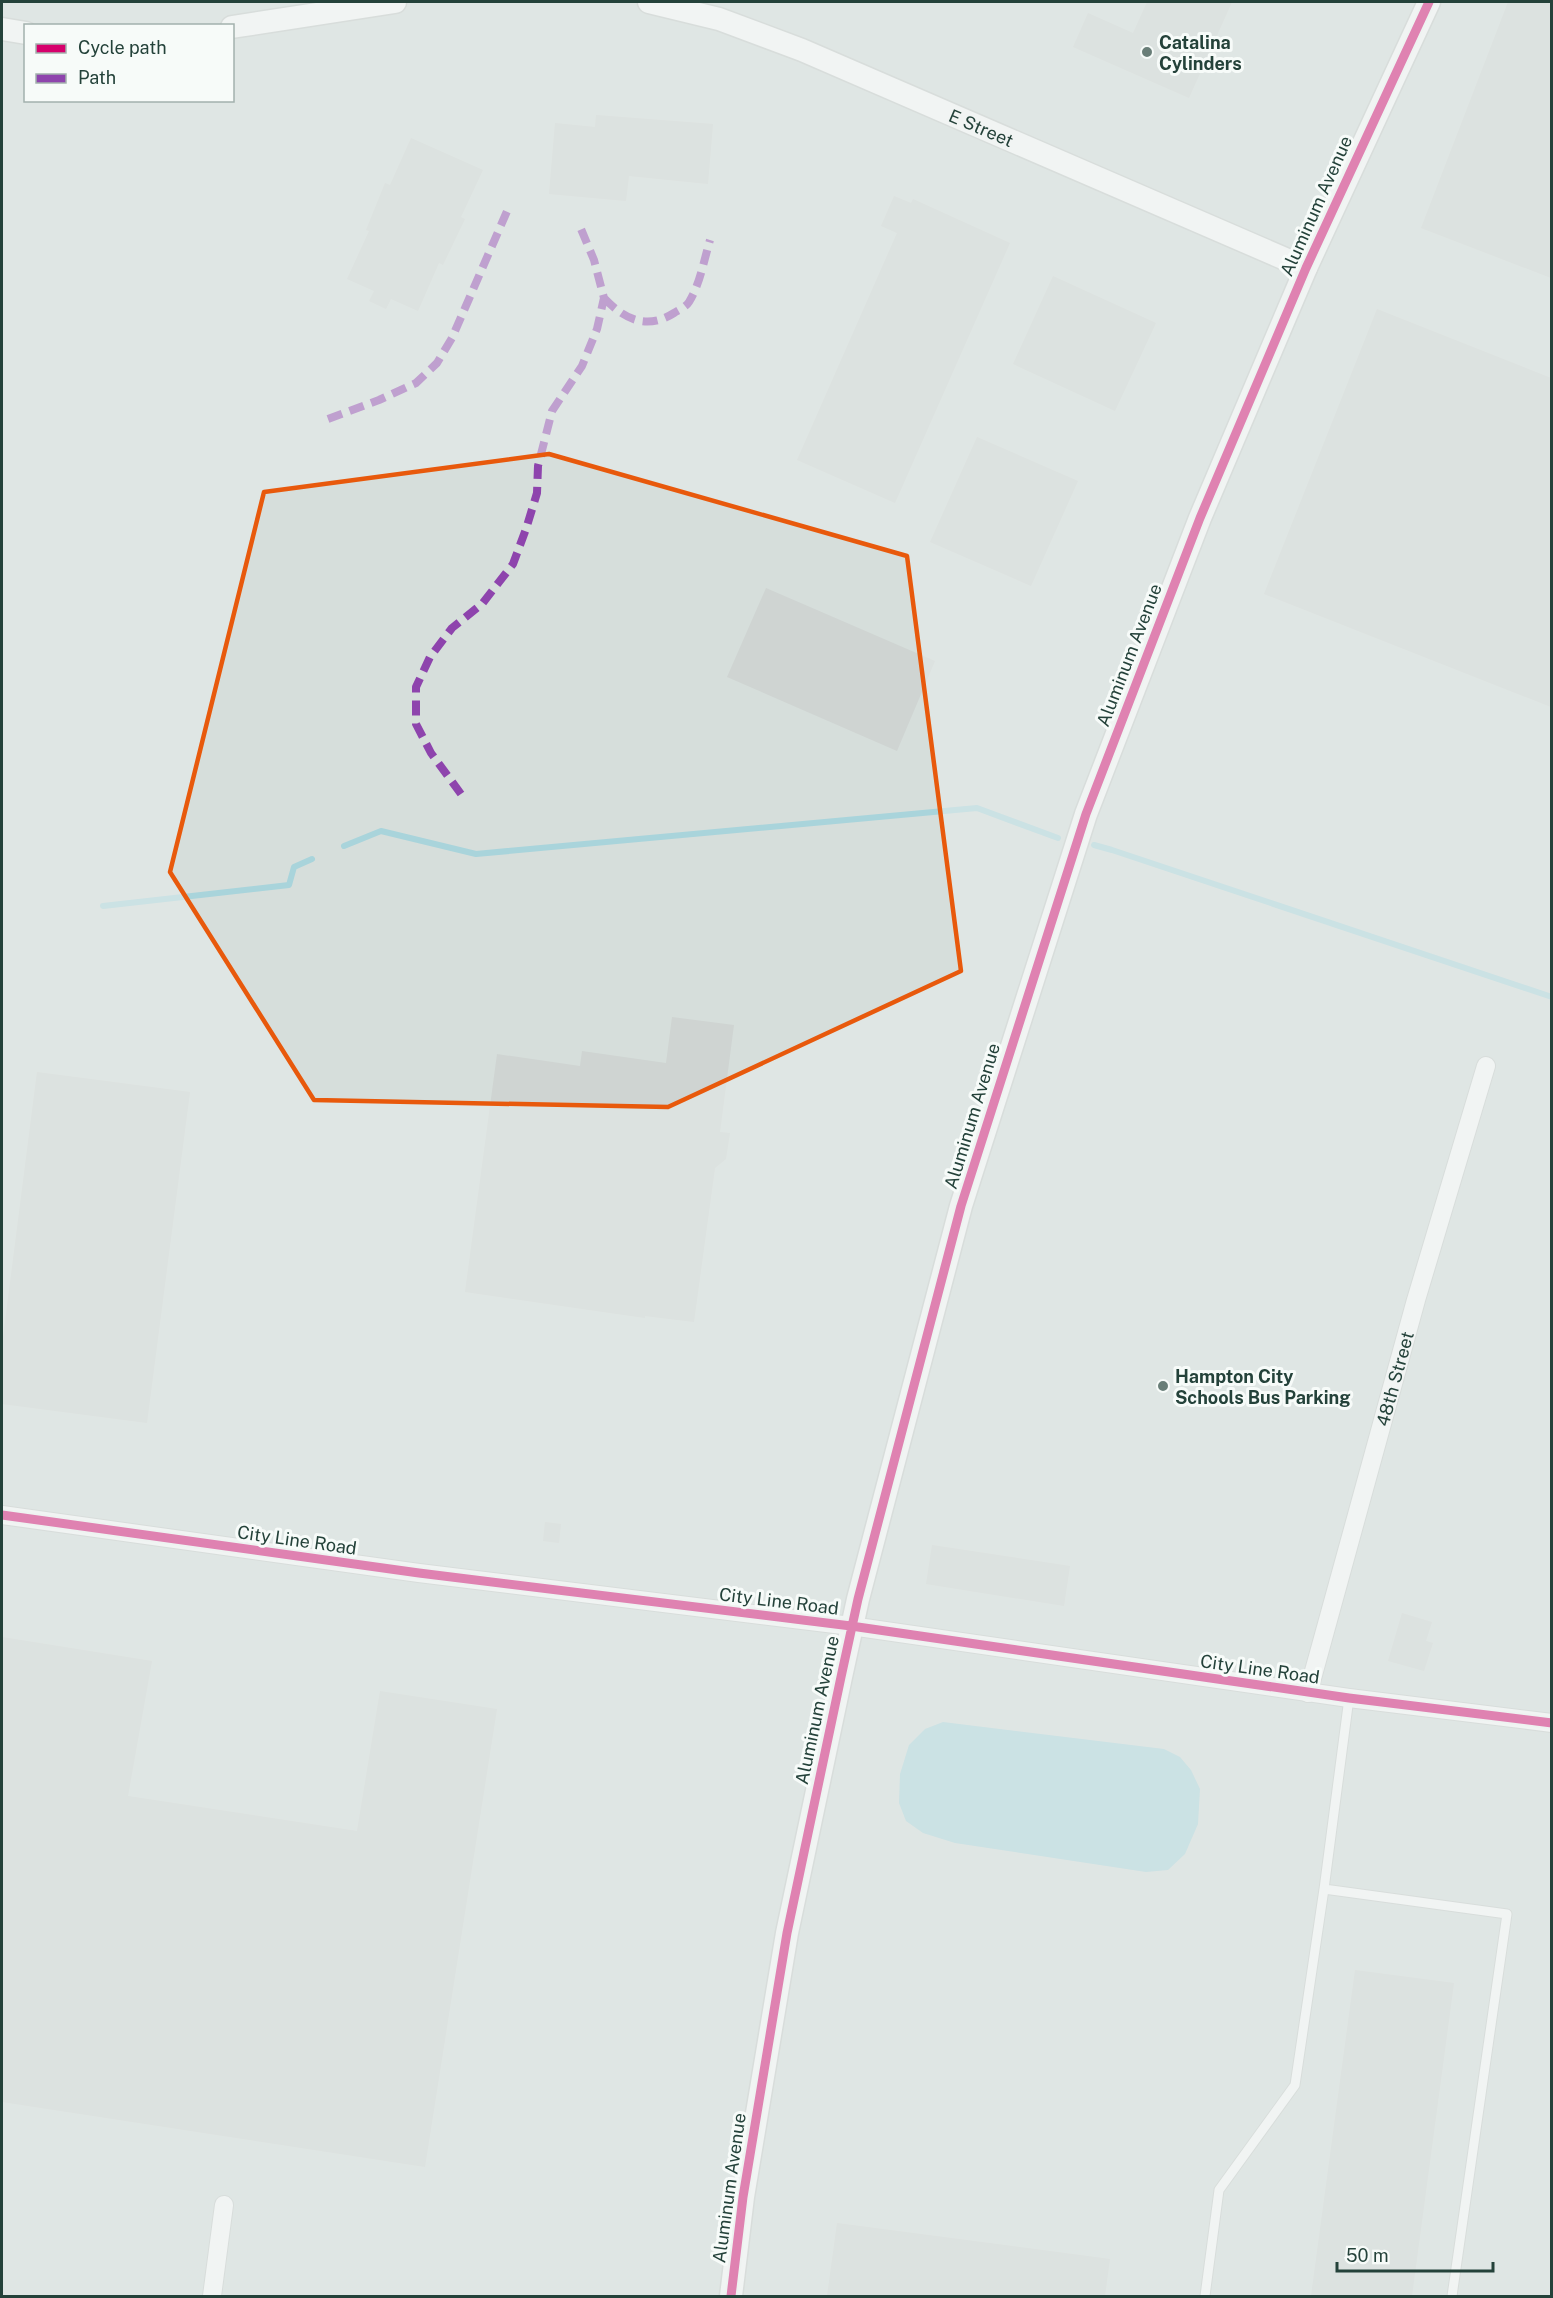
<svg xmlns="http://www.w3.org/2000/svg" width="1553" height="2298" font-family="'Public Sans',sans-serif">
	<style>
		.built { fill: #d6dedb; fill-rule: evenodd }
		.water { fill: #a9d4db }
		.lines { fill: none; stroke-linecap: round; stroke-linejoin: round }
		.stream { stroke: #a9d4db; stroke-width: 6 }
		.building { fill: #cfd4d2 }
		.service-casing { stroke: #c5cac8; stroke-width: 11 }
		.minor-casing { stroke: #c5cac8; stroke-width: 20 }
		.tertiary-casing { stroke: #c5cac8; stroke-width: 25 }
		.service { stroke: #fcfcfc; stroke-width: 9 }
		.minor { stroke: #fcfcfc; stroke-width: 18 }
		.tertiary { stroke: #fcfcfc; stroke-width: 22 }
		.quiet { stroke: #8e44ad; stroke-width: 8; stroke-dasharray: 15 8; stroke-linecap: butt }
		.cycleway-casing { stroke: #f7fbf9; stroke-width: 13 }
		.cycleway { stroke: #d6006c; stroke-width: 9 }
		.marked { fill: none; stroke: #e8590c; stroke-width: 4.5; stroke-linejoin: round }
		.poi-dot { fill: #697e78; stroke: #f7fbf9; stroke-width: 2 }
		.labels { text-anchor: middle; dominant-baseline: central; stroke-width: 6; stroke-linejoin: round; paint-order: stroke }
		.poi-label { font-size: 18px; font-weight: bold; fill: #24423a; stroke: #f7fbf9; text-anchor: start }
		.street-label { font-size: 18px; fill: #24423a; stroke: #f7fbf9 }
	</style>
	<rect width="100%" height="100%" fill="#e8edeb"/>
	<path class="built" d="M 2,2 L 1551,2 L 1551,2296 L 2,2296 ZM 26,26 L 232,26 L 232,100 L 26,100 Z"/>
	<path class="water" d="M 943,1722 L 1164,1749 L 1180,1757 L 1191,1770 L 1200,1789 L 1198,1824 L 1185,1854 L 1168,1870 L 1146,1872 L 955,1843 L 923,1833 L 906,1821 L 899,1803 L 900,1774 L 909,1745 L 925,1729 Z"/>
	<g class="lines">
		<path class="stream" d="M 1094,845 L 1112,850 L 1552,997
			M 344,846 L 381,831 L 476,854 L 977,808 L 1058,838
			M 103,906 L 289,885 L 294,867 L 312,859"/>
	</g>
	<path class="building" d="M 1147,2 L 1232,2 L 1189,98 L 1073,47 L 1088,13 L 1133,33 Z
		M 1508,2 L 1551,2 L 1551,278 L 1421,228 Z
		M 596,115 L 713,124 L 708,184 L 629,176 L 626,201 L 549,194 L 555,123 L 595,127 Z
		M 411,138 L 483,170 L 461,217 L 465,219 L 443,265 L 439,263 L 418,311 L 391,299 L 386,309 L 369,301 L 374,291 L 347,279 L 369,231 L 366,230 L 385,183 L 390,185 Z
		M 894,196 L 911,203 L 913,199 L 1010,243 L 895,503 L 797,460 L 897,233 L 881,226 Z
		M 1053,276 L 1156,323 L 1115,411 L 1013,364 Z
		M 1377,309 L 1551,378 L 1551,707 L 1264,594 Z
		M 977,437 L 1078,481 L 1031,586 L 930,542 Z
		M 766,588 L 935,661 L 897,751 L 727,677 Z
		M 672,1017 L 734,1025 L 720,1132 L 730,1133 L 726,1159 L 715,1168 L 694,1322 L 645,1316 L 645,1318 L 617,1314 L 465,1292 L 497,1054 L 580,1066 L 582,1051 L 666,1063 Z
		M 37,1072 L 190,1092 L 147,1423 L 2,1404 L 2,1345 Z
		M 545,1522 L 561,1524 L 559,1543 L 543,1541 Z
		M 932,1545 L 1070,1566 L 1064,1606 L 926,1584 Z
		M 1402,1613 L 1432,1622 L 1426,1641 L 1433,1643 L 1424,1671 L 1388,1661 Z
		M 2,1637 L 152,1661 L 128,1796 L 357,1831 L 380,1691 L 497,1709 L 425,2167 L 2,2102 Z
		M 1355,1970 L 1454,1983 L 1412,2296 L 1311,2296 Z
		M 837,2223 L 1110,2259 L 1105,2296 L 827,2296 Z"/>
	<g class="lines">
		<defs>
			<path id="service" d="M 1324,1889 L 1349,1698
				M 1205,2296 L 1219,2190 L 1295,2085 L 1324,1889 L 1507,1914 L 1452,2296"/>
			<g id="minor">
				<path d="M 2,1515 L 419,1573 L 851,1626 L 1349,1698 L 1552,1723"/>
				<path id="s1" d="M 1308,1693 L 1416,1300 L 1486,1066"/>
				<path d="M 212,2296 L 224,2205"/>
			</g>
			<g id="tertiary">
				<path id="s2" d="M 649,2 L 719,19 L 802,50 L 1306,268"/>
				<path d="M 232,27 L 395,2"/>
				<path d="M 2,29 L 26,33"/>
				<path d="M 731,2296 L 743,2197 L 787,1933 L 841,1677 L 858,1599 L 961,1206 L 1086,814 L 1200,518 L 1306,268 L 1429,2"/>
			</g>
		</defs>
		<use href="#service" class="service-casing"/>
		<use href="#minor" class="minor-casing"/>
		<use href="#tertiary" class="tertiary-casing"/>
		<use href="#service" class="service"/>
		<use href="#minor" class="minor"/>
		<use href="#tertiary" class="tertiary"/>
		<path class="quiet" d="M 604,298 C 625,320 647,330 674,313 C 679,310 686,307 689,302 C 700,284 704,260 710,240
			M 328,419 L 379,400 L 416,383 L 437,363 L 452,338 L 508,209
			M 461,794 L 431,753 L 416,724 L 416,687 L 430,657 L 452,628 L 482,604 L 513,564 L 526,529 L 537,493 L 538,466 L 552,411 L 582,366 L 597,329 L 604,298 L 594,260 L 581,229"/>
		<defs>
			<path id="cycleway" d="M 2,1515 L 419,1573 L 851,1626 L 1349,1698 L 1552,1723
				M 731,2296 L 743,2197 L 787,1933 L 841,1677 L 858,1599 L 961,1206 L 1086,814 L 1200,518 L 1306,268 L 1429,2"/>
		</defs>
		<use href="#cycleway" class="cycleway-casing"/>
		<use href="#cycleway" class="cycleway"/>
	</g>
	<path d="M0 0H1553V2298H0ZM 549,454 L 907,556 L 961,971 L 668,1107 L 314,1100 L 170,872 L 264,492 Z" fill="#e8edeb" fill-opacity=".55" fill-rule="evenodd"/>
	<path class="marked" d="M 549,454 L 907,556 L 961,971 L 668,1107 L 314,1100 L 170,872 L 264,492 Z"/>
	<g class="poi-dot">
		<circle cx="1147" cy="52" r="6"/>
		<circle cx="1163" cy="1386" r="6"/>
	</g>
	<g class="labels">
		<g class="poi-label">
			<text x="1159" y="42">Catalina<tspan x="1159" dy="21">Cylinders</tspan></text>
			<text x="1175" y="1376">Hampton City<tspan x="1175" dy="21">Schools Bus Parking</tspan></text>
		</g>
		<g class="street-label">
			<text stroke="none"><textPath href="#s2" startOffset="356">E Street</textPath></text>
			<text transform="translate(1316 206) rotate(-66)">Aluminum Avenue</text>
			<text transform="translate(1129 655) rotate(-69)">Aluminum Avenue</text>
			<text transform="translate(972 1116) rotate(-73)">Aluminum Avenue</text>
			<text stroke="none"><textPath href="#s1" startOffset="326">48th Street</textPath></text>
			<text transform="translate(297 1540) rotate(8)">City Line Road</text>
			<text transform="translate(779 1601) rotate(7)">City Line Road</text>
			<text transform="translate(1260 1669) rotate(8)">City Line Road</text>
			<text transform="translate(817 1710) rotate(-78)">Aluminum Avenue</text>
			<text transform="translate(729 2188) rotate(-82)">Aluminum Avenue</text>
		</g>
	</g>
	<rect width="1553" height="2298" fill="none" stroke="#24423a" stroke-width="6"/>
	<rect x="24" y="24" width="210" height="78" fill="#f7fbf9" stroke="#a3b1ad" stroke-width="1.5"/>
	<rect x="36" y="44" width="30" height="9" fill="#d6006c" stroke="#a3b1ad" stroke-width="1.5"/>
	<text x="78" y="54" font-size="18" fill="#24423a">Cycle path</text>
	<rect x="36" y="74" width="30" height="9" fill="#8e44ad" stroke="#a3b1ad" stroke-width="1.5"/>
	<text x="78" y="84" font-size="18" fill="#24423a">Path</text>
	<path d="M1337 2262v9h156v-9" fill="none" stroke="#24423a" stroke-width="3"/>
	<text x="1346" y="2262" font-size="18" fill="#24423a" stroke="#f7fbf9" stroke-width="4.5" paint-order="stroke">50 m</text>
</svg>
